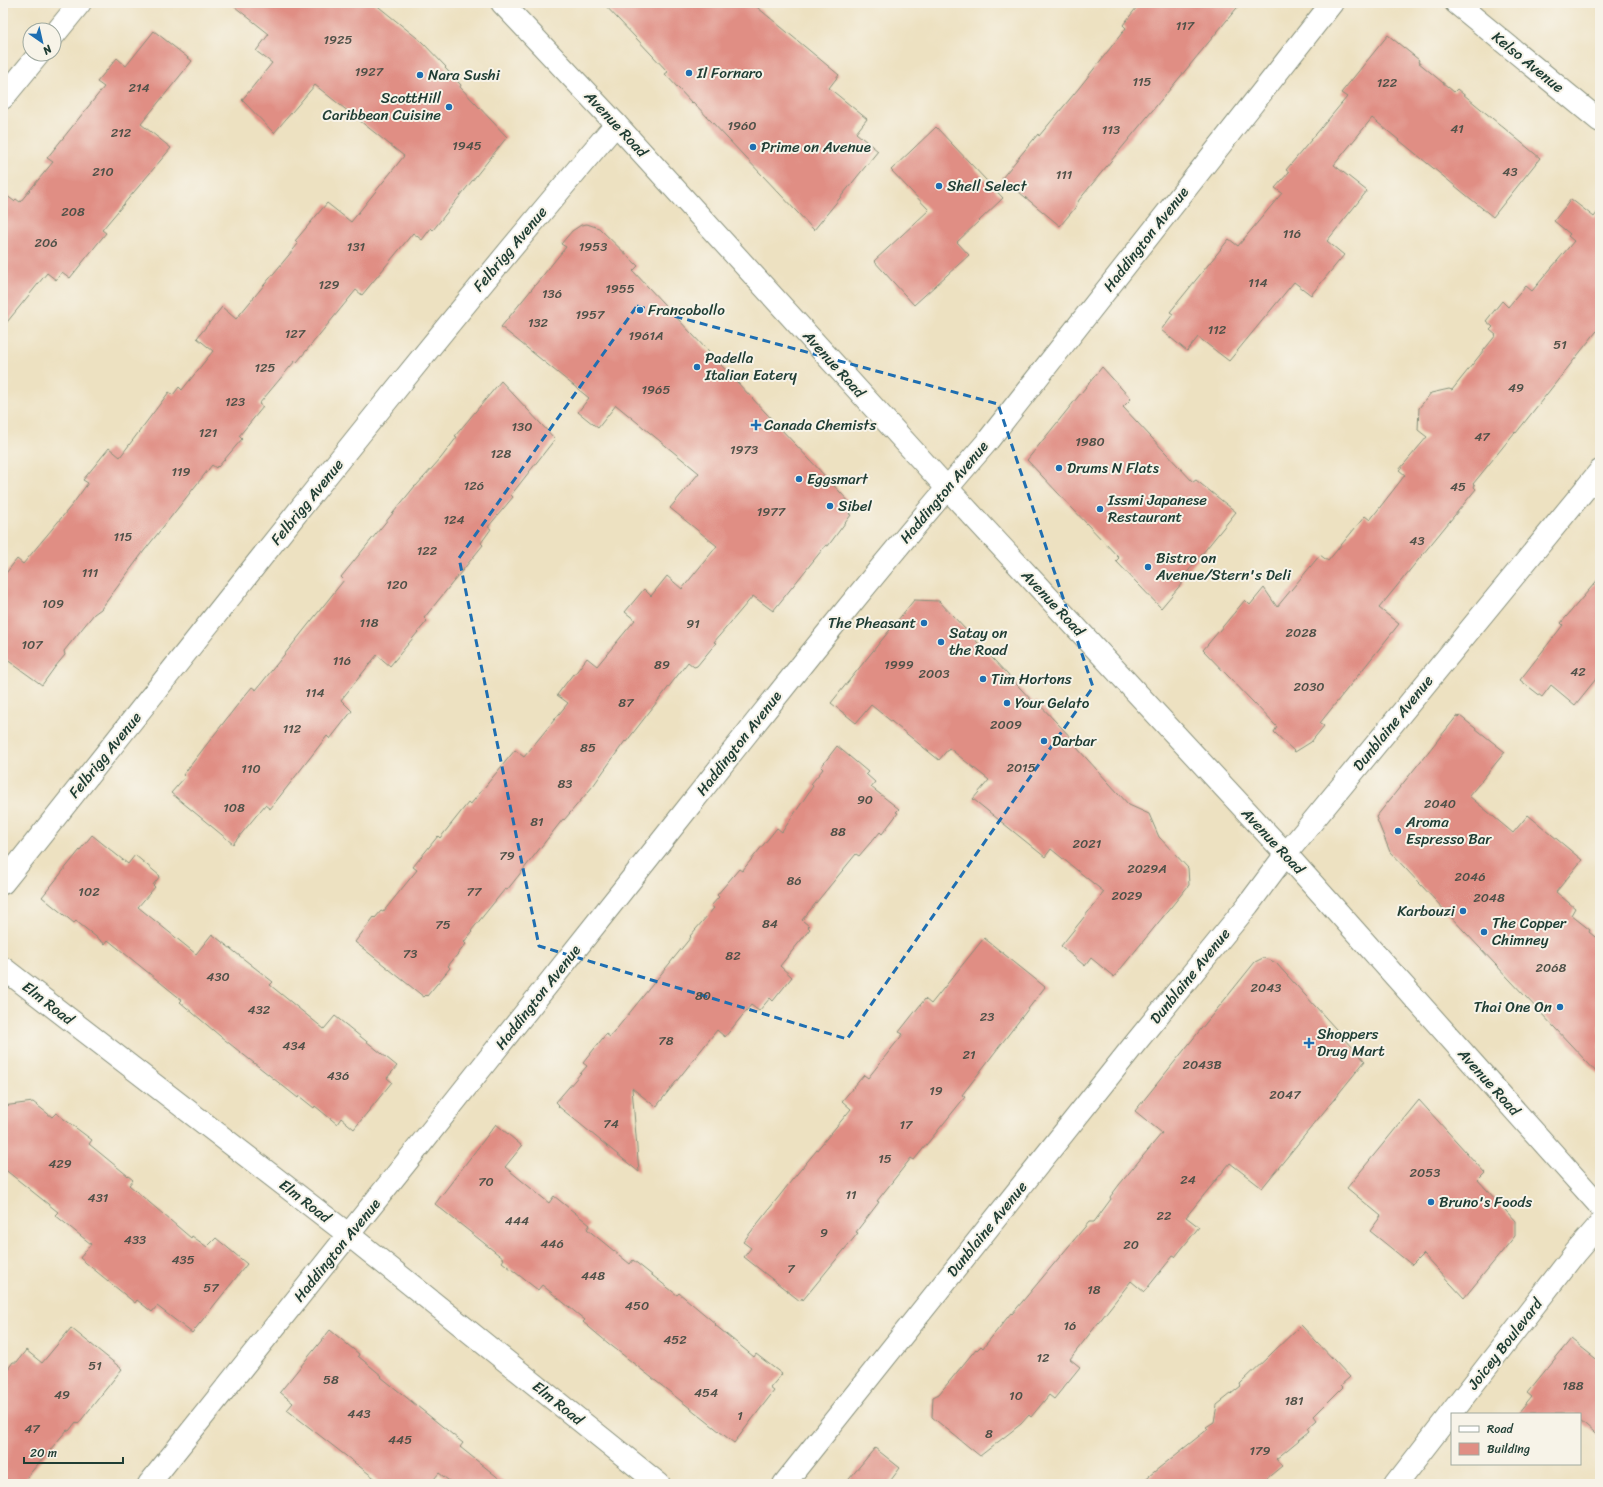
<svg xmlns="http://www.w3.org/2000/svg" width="1603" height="1487" font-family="Sriracha,sans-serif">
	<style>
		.building { fill: #e08e84 }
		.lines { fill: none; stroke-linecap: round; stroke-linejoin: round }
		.minor-casing { stroke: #868f7a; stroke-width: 24 }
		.major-casing { stroke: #868f7a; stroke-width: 24 }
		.minor { stroke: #fff; stroke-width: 22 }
		.major { stroke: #fff; stroke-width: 22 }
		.marked { fill: none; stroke: #1f6fb2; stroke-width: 3; stroke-dasharray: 8 5; stroke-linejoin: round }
		.poi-dot { fill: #1f6fb2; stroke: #f7f3e8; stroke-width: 1.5 }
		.labels { text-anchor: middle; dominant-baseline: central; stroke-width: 4; stroke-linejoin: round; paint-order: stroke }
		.number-label { font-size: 13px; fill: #4f5148 }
		.street-label { font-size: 15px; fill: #1f3d34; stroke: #f7f3e8 }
		.poi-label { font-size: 15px; fill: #1f3d34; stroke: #f7f3e8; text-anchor: start }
	</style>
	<rect width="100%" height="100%" fill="#f7f3e8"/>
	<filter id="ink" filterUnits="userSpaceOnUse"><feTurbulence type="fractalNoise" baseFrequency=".025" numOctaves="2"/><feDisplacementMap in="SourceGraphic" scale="8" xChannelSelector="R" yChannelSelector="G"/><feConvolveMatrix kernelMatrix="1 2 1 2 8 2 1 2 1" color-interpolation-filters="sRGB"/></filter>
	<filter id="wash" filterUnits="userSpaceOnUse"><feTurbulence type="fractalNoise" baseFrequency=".012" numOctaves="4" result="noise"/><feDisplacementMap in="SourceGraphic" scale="16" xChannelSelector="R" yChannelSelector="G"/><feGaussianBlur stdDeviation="0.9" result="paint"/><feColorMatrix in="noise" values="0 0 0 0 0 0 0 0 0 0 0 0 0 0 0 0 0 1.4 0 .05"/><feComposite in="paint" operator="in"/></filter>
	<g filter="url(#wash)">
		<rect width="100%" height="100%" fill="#ede1c1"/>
		<g id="blocks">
			<path class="building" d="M 230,3 L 374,3 L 422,42 L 446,67 L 445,68 L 461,85 L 460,87 L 507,137 L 433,230 L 431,228 L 422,240 L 413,233 L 362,295 L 356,290 L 297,362 L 295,361 L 259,404 L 263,407 L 239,436 L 242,439 L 218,467 L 217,466 L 216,468 L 212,465 L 144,551 L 101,609 L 94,614 L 64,651 L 65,655 L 55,667 L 42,685 L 3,657 L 3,577 L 17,559 L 23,564 L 72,505 L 88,483 L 83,480 L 109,448 L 120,457 L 169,392 L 173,395 L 179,387 L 182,390 L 213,351 L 197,338 L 222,307 L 236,319 L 298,244 L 295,241 L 327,203 L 351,222 L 404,156 L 315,85 L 274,133 L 242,100 L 272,63 L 256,51 L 269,34 Z
				M 603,3 L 752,3 L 839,75 L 829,88 L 867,119 L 856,133 L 878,151 L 814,230 L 693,102 L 692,103 L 665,74 L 668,72 Z
				M 1140,3 L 1241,3 L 1138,128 L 1079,200 L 1075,208 L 1060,226 L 1002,178 L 1038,134 L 1039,136 L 1079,88 L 1126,28 L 1123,25 Z
				M 154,31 L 192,61 L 141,124 L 171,148 L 102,230 L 106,233 L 70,278 L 62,272 L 56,280 L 47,273 L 3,327 L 3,193 L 14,201 L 16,199 L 20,202 L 53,162 L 47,158 L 104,87 L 97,82 L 117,58 L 126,66 Z
				M 1388,35 L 1419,60 L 1418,62 L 1454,92 L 1457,89 L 1540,158 L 1493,217 L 1372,118 L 1334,165 L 1367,191 L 1327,241 L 1344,255 L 1311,295 L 1294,282 L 1229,361 L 1198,337 L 1187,351 L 1161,330 L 1173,314 L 1170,312 L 1229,239 L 1238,246 L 1282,193 L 1275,188 L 1289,172 L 1286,170 L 1347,97 L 1341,93 Z
				M 936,127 L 1003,198 L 957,242 L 969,255 L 914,305 L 874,261 L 929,210 L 891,170 Z
				M 1571,199 L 1594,217 L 1600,209 L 1600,327 L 1516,433 L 1515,432 L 1473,484 L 1475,485 L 1474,487 L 1476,489 L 1379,608 L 1399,624 L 1320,723 L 1324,726 L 1311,742 L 1295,752 L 1274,732 L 1277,727 L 1203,650 L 1245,600 L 1250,605 L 1264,588 L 1277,607 L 1320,555 L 1328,561 L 1365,516 L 1370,520 L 1405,475 L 1399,470 L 1427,437 L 1418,430 L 1419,408 L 1431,393 L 1449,389 L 1452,390 L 1496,335 L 1490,330 L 1493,327 L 1486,321 L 1502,301 L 1508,307 L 1526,286 L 1532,291 L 1574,241 L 1568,236 L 1570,234 L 1554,221 Z
				M 587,224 L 599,228 L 638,266 L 633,271 L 854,507 L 849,514 L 851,515 L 828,546 L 826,545 L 773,611 L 753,596 L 714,642 L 716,643 L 697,666 L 694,667 L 688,662 L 626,742 L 625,741 L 593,786 L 564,820 L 563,819 L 519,875 L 507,890 L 505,889 L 471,931 L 472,932 L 464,942 L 466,944 L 448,966 L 450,968 L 427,996 L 426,995 L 424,997 L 355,942 L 374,917 L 375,918 L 381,911 L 383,912 L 417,870 L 413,867 L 438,836 L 440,838 L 468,803 L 470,805 L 515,750 L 524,757 L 568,703 L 557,695 L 573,674 L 574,675 L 587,658 L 597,666 L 635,620 L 625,612 L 644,589 L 651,596 L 667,576 L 682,589 L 717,546 L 670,508 L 699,473 L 616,405 L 598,428 L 578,412 L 589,398 L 501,327 L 566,247 L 561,244 L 572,231 L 581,225 Z
				M 1102,367 L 1131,399 L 1123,407 L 1193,482 L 1196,480 L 1236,512 L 1181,580 L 1183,582 L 1161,608 L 1116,561 L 1119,558 L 1027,460 Z
				M 501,381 L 555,439 L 511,495 L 513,497 L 488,527 L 491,529 L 481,543 L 483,545 L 424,618 L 427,621 L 390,666 L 377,655 L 341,700 L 352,711 L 330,739 L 327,736 L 270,809 L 265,805 L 233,844 L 171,793 L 185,777 L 183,775 L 242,699 L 252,687 L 256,690 L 344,580 L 341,577 L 415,486 L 416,486 L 441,458 L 457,437 L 455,436 Z
				M 1600,577 L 1600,674 L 1575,705 L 1551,685 L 1542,697 L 1520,680 L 1563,625 L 1561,623 Z
				M 914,600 L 939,601 L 1034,703 L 1036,701 L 1079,746 L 1077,748 L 1129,805 L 1149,814 L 1159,837 L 1188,868 L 1189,885 L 1114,977 L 1091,958 L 1085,966 L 1061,946 L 1104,892 L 1051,849 L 1045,857 L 973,799 L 989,780 L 949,748 L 939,760 L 871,705 L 856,723 L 831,703 Z
				M 1457,716 L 1459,717 L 1460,716 L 1505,752 L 1469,796 L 1513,833 L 1528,815 L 1582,860 L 1556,892 L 1575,908 L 1571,915 L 1590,930 L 1589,932 L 1600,941 L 1600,1076 L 1390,852 L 1376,817 Z
				M 837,746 L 868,772 L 866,774 L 875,782 L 871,787 L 899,809 L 896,812 L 898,813 L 882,834 L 880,832 L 876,837 L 876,836 L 859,856 L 856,854 L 802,920 L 809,926 L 808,927 L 810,929 L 780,966 L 792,977 L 773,1001 L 770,998 L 759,1011 L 751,1005 L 725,1037 L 717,1030 L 656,1107 L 632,1088 L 639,1172 L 558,1106 L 559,1105 L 556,1102 L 587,1066 L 583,1063 L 606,1034 L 610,1037 L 691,937 L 690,936 L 714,908 L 711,906 L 719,897 L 717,895 L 739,869 L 742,871 L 777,828 L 782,832 L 813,786 L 811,784 L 823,769 L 821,767 Z
				M 92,835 L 128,864 L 135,855 L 160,876 L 153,885 L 155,887 L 138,907 L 196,954 L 212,934 L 273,982 L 270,985 L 324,1029 L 335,1016 L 397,1066 L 387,1078 L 392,1082 L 354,1129 L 341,1118 L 337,1124 L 315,1106 L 314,1108 L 299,1096 L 298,1098 L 220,1036 L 180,1002 L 182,1000 L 108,940 L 105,944 L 76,921 L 74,923 L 42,897 Z
				M 984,938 L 1045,987 L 962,1095 L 965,1097 L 914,1160 L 911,1158 L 877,1201 L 879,1202 L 856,1232 L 858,1233 L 803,1300 L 802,1298 L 800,1301 L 744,1257 L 751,1248 L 743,1242 L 792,1180 L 851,1109 L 842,1101 L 864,1075 L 868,1078 L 903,1034 L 899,1032 L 925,999 L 931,1004 Z
				M 1263,958 L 1268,959 L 1276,963 L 1365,1061 L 1262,1188 L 1230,1163 L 1186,1217 L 1199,1227 L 1175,1257 L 1173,1256 L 1144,1292 L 1131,1281 L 1070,1359 L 1080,1367 L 1054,1399 L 1049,1395 L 1031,1417 L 1029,1415 L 1021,1424 L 980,1456 L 932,1417 L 933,1397 L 939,1394 L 976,1349 L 977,1350 L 981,1346 L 983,1348 L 1011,1313 L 1012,1314 L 1089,1222 L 1094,1222 L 1111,1199 L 1110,1197 L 1119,1185 L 1162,1133 L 1135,1111 L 1255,962 Z
				M 1419,1100 L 1485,1173 L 1478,1180 L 1515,1221 L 1515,1236 L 1464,1298 L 1423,1254 L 1412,1265 L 1370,1231 L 1381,1216 L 1347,1188 Z
				M 33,1102 L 52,1117 L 56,1113 L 92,1140 L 89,1144 L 133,1180 L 129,1185 L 191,1238 L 192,1236 L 207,1247 L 216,1238 L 247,1264 L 192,1333 L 157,1306 L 152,1312 L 137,1300 L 135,1303 L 80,1258 L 91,1244 L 55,1215 L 58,1212 L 3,1168 L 3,1106 Z
				M 496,1124 L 522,1146 L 505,1167 L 549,1203 L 554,1196 L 590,1225 L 587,1229 L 630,1264 L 633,1260 L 677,1295 L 679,1293 L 716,1324 L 715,1325 L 754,1357 L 756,1354 L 782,1374 L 770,1388 L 774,1391 L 734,1443 L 608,1343 L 583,1322 L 585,1320 L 542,1285 L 538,1290 L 502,1262 L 504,1259 L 435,1204 Z
				M 1301,1325 L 1350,1377 L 1341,1385 L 1343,1387 L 1314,1416 L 1317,1420 L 1308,1428 L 1310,1431 L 1276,1459 L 1282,1466 L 1260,1484 L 1139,1484 L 1208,1429 L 1206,1427 L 1214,1422 L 1217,1405 L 1241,1386 L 1240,1384 Z
				M 71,1328 L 122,1369 L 78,1424 L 76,1422 L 69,1431 L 67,1430 L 21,1484 L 3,1484 L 3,1376 L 13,1362 L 17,1362 L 26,1350 L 42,1363 Z
				M 330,1330 L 359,1354 L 358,1356 L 382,1376 L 381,1377 L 463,1443 L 460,1447 L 506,1484 L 453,1484 L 439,1473 L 430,1484 L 382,1484 L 287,1410 L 293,1403 L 280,1392 Z
				M 1571,1339 L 1600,1362 L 1600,1438 L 1580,1421 L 1580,1414 L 1518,1414 L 1532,1397 L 1527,1393 Z
				M 875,1448 L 900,1468 L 888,1484 L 845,1484 Z"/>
		</g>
	</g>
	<g filter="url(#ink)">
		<use href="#blocks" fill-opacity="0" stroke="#868f7a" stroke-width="1"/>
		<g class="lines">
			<defs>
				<path id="minor" d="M 1456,3 L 1600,121
					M 54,35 L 80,3
					M 3,98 L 39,54
					M 3,883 C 206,629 405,371 616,124
					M 3,968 L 349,1235 L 659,1484
					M 149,1484 C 307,1287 465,1089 622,891 C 742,740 860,588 986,443 L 1332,3
					M 784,1484 L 1133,1046 L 1248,905 L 1286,854 L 1600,471
					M 1396,1484 L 1575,1253 L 1600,1224"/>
				<path id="major" d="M 502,3 L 616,124 L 947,488 L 1286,854 L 1600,1206"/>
			</defs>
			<use href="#minor" class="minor-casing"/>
			<use href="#major" class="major-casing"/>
			<use href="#minor" class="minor"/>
			<use href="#major" class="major"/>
		</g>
	</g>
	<path class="marked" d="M 637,306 L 998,404 L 1093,687 L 847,1039 L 539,946 L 459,558 Z"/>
	<g class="poi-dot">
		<circle cx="689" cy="73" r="4"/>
		<circle cx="420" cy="75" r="4"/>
		<circle cx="449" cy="107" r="4"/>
		<circle cx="753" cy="147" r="4"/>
		<circle cx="939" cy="186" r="4"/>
		<circle cx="640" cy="310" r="4"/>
		<circle cx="697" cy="367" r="4"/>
		<path d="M754 419h4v4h4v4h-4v4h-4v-4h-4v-4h4z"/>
		<circle cx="1059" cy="468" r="4"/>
		<circle cx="799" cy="479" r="4"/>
		<circle cx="830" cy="506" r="4"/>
		<circle cx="1100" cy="509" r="4"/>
		<circle cx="1148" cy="567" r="4"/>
		<circle cx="924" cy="623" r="4"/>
		<circle cx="941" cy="642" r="4"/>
		<circle cx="983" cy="679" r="4"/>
		<circle cx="1007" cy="703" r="4"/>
		<circle cx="1044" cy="741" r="4"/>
		<circle cx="1398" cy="831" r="4"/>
		<circle cx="1463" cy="911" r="4"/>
		<circle cx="1484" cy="932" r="4"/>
		<circle cx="1560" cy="1007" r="4"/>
		<path d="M1307 1037h4v4h4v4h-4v4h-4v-4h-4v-4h4z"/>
		<circle cx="1431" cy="1202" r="4"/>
	</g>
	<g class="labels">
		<g class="number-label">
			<text x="1185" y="25">117</text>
			<text x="338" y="39">1925</text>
			<text x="369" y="71">1927</text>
			<text x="1142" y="81">115</text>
			<text x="1387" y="82">122</text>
			<text x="139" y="87">214</text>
			<text x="742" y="125">1960</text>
			<text x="1457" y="128">41</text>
			<text x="1111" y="129">113</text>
			<text x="121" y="132">212</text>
			<text x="467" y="145">1945</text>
			<text x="103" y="171">210</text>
			<text x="1510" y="171">43</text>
			<text x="1064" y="174">111</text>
			<text x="73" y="211">208</text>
			<text x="1292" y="233">116</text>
			<text x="46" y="242">206</text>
			<text x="356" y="246">131</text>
			<text x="593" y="246">1953</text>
			<text x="1258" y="282">114</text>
			<text x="329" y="284">129</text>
			<text x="620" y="288">1955</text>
			<text x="552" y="293">136</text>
			<text x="590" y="314">1957</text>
			<text x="538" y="322">132</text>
			<text x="1217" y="329">112</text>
			<text x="295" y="333">127</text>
			<text x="646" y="335">1961A</text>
			<text x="1560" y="344">51</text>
			<text x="265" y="367">125</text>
			<text x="1516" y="387">49</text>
			<text x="656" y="389">1965</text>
			<text x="235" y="401">123</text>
			<text x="522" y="426">130</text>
			<text x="208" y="432">121</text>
			<text x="1482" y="436">47</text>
			<text x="1090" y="441">1980</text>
			<text x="744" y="449">1973</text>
			<text x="501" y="453">128</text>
			<text x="181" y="471">119</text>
			<text x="474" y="485">126</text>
			<text x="1458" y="486">45</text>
			<text x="771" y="511">1977</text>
			<text x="454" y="519">124</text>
			<text x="123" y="536">115</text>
			<text x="1417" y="540">43</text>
			<text x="427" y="550">122</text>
			<text x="90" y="572">111</text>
			<text x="397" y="584">120</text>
			<text x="53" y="603">109</text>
			<text x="369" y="622">118</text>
			<text x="693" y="623">91</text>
			<text x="1301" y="632">2028</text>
			<text x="32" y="644">107</text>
			<text x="342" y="660">116</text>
			<text x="662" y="664">89</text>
			<text x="899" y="664">1999</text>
			<text x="1578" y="671">42</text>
			<text x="934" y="673">2003</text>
			<text x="1309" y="686">2030</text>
			<text x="315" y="692">114</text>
			<text x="626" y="702">87</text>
			<text x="1006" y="724">2009</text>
			<text x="292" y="728">112</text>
			<text x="588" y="747">85</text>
			<text x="1021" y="767">2015</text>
			<text x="251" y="768">110</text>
			<text x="565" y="783">83</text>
			<text x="865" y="799">90</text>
			<text x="1440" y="803">2040</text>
			<text x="234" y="807">108</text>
			<text x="537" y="821">81</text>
			<text x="838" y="831">88</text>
			<text x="1087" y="843">2021</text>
			<text x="507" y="855">79</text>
			<text x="1147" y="868">2029A</text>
			<text x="1470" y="876">2046</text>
			<text x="794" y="880">86</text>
			<text x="89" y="891">102</text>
			<text x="474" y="891">77</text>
			<text x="1127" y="895">2029</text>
			<text x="1489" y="897">2048</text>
			<text x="770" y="923">84</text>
			<text x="443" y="924">75</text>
			<text x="410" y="953">73</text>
			<text x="733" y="955">82</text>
			<text x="1551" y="967">2068</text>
			<text x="218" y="976">430</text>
			<text x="1266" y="987">2043</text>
			<text x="703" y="995">80</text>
			<text x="259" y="1009">432</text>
			<text x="987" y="1016">23</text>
			<text x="666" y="1040">78</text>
			<text x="294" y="1045">434</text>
			<text x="969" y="1054">21</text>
			<text x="1202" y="1064">2043B</text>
			<text x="338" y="1075">436</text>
			<text x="936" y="1090">19</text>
			<text x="1285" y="1094">2047</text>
			<text x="611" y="1123">74</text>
			<text x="906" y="1124">17</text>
			<text x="885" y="1158">15</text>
			<text x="60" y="1163">429</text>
			<text x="1425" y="1172">2053</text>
			<text x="1188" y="1179">24</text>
			<text x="486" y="1181">70</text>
			<text x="851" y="1194">11</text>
			<text x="98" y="1197">431</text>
			<text x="1164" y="1215">22</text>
			<text x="517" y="1220">444</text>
			<text x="824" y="1232">9</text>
			<text x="135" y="1239">433</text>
			<text x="552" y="1243">446</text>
			<text x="1131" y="1244">20</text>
			<text x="183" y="1259">435</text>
			<text x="791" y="1268">7</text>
			<text x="593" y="1275">448</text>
			<text x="211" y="1287">57</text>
			<text x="1094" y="1289">18</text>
			<text x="637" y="1305">450</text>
			<text x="1070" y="1325">16</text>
			<text x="675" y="1339">452</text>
			<text x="1043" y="1357">12</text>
			<text x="95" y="1365">51</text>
			<text x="331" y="1379">58</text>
			<text x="1573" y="1385">188</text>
			<text x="706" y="1392">454</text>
			<text x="62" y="1394">49</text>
			<text x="1016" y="1395">10</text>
			<text x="1294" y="1400">181</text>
			<text x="359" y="1413">443</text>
			<text x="740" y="1415">1</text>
			<text x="32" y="1428">47</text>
			<text x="989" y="1433">8</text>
			<text x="400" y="1439">445</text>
			<text x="1260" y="1450">179</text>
		</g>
		<g class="street-label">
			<text transform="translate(1528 62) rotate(39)">Kelso Avenue</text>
			<text transform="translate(616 124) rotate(47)">Avenue Road</text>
			<text transform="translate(1146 239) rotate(-52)">Haddington Avenue</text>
			<text transform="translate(510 249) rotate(-50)">Felbrigg Avenue</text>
			<text transform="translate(834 364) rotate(48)">Avenue Road</text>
			<text transform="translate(944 492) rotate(-50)">Haddington Avenue</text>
			<text transform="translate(307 502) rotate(-51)">Felbrigg Avenue</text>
			<text transform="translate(1053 603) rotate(47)">Avenue Road</text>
			<text transform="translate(1393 723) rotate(-51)">Dunblaine Avenue</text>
			<text transform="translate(739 743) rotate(-52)">Haddington Avenue</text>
			<text transform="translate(105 755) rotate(-51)">Felbrigg Avenue</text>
			<text transform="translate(1273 841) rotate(47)">Avenue Road</text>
			<text transform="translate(1190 976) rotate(-51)">Dunblaine Avenue</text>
			<text transform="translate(538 997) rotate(-52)">Haddington Avenue</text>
			<text transform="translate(48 1003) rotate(38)">Elm Road</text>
			<text transform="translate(1489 1082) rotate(48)">Avenue Road</text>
			<text transform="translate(305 1201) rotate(38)">Elm Road</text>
			<text transform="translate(987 1229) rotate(-51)">Dunblaine Avenue</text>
			<text transform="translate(337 1250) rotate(-51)">Haddington Avenue</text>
			<text transform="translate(1505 1344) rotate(-52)">Joicey Boulevard</text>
			<text transform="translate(558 1403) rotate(39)">Elm Road</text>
		</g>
		<g class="poi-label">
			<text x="697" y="73">Il Fornaro</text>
			<text x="428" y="75">Nara Sushi</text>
			<text x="441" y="98" text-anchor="end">ScottHill<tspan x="441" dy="17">Caribbean Cuisine</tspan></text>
			<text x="761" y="147">Prime on Avenue</text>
			<text x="947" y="186">Shell Select</text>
			<text x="648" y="310">Francobollo</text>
			<text x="705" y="358">Padella<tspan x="705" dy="17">Italian Eatery</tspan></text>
			<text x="764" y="425">Canada Chemists</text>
			<text x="1067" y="468">Drums N Flats</text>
			<text x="807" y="479">Eggsmart</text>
			<text x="1108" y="500">Issmi Japanese<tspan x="1108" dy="17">Restaurant</tspan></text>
			<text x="838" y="506">Sibel</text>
			<text x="1156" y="558">Bistro on<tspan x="1156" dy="17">Avenue/Stern's Deli</tspan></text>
			<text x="916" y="623" text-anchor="end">The Pheasant</text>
			<text x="949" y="633">Satay on<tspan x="949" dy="17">the Road</tspan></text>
			<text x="991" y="679">Tim Hortons</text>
			<text x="1015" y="703">Your Gelato</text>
			<text x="1052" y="741">Darbar</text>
			<text x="1406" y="822">Aroma<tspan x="1406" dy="17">Espresso Bar</tspan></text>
			<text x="1455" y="911" text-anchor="end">Karbouzi</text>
			<text x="1492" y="923">The Copper<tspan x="1492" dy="17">Chimney</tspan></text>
			<text x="1552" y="1007" text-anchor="end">Thai One On</text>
			<text x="1317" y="1034">Shoppers<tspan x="1317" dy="17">Drug Mart</tspan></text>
			<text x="1439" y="1202">Bruno's Foods</text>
		</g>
	</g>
	<rect width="1603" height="1487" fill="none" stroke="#f7f3e8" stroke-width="16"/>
	<rect x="1451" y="1413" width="130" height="52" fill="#f7f3e8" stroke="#a1aaa0"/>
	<rect x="1459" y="1426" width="20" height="6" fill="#ffffff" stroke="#a1aaa0"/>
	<text x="1487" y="1433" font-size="12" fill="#1f3d34">Road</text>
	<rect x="1459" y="1443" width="20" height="12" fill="#e08e84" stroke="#a1aaa0"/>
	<text x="1487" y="1453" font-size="12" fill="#1f3d34">Building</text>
	<g transform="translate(42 42) rotate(146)"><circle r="19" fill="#f7f3e8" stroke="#a1aaa0"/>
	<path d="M0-3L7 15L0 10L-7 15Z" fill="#1f6fb2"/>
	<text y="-6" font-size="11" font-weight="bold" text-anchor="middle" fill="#1f3d34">N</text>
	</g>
	<path d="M24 1457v6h99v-6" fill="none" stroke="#1f3d34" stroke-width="2"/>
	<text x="30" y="1457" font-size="12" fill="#1f3d34" stroke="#f7f3e8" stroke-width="3" paint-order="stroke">20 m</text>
</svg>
